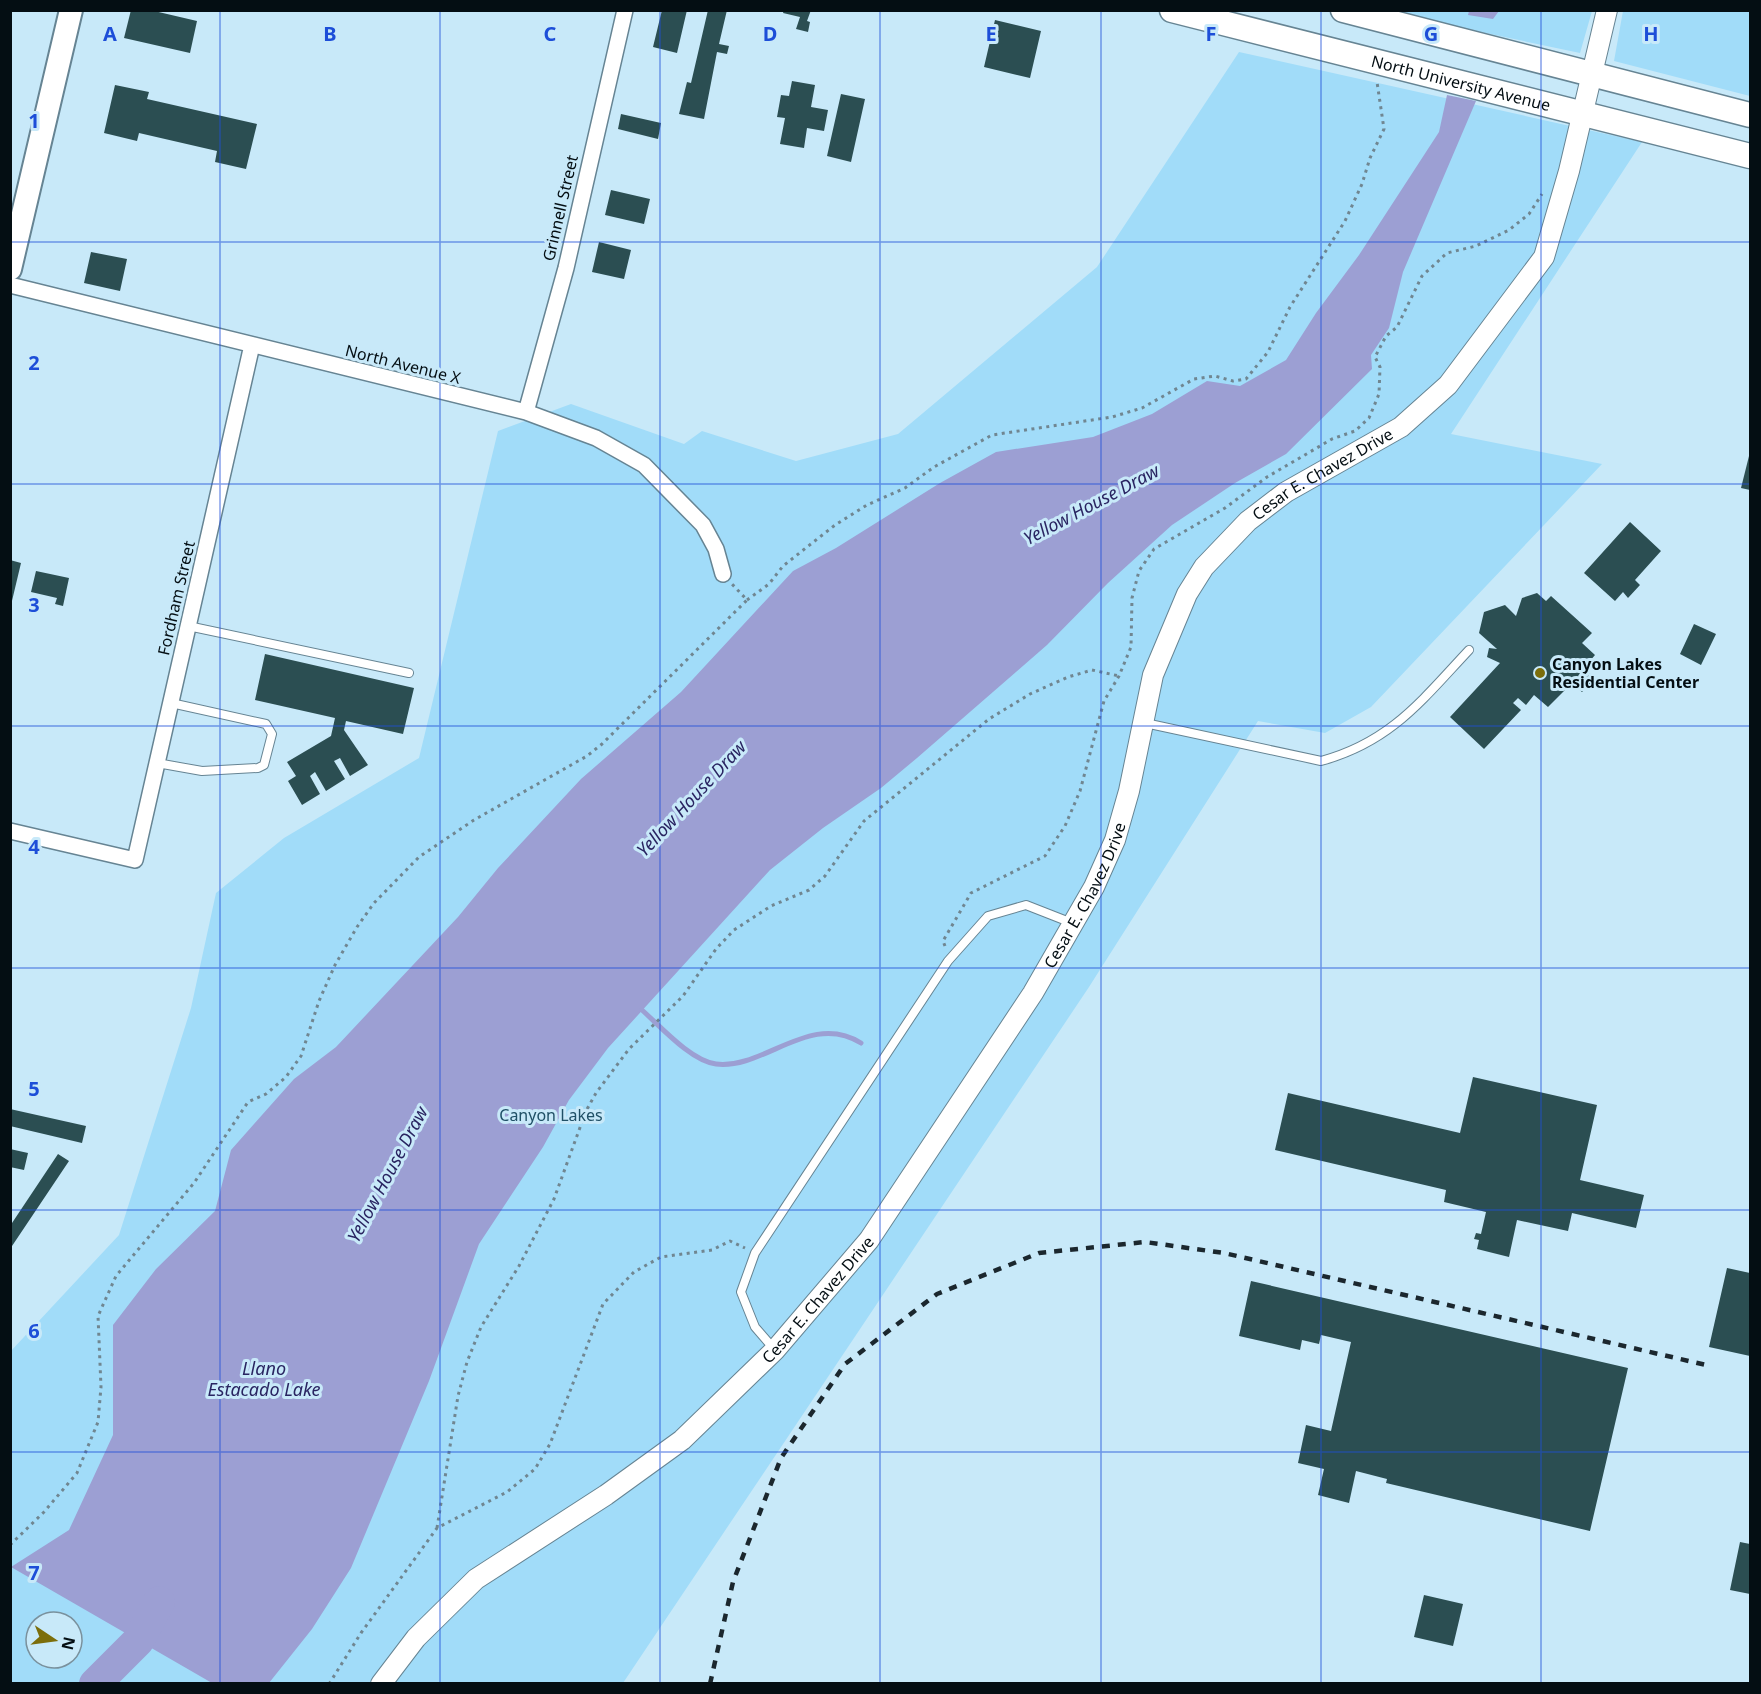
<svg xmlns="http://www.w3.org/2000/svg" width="1761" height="1694" font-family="'Noto Sans',sans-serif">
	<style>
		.green { fill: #a1dcf9; fill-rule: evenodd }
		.water { fill: #9c9fd3 }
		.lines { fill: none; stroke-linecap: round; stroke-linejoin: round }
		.stream { stroke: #9c9fd3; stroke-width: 5 }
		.river { stroke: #9c9fd3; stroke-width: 32 }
		.building { fill: #2b4e52 }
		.service-casing { stroke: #668493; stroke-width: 10 }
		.minor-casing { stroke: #668493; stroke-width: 18 }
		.tertiary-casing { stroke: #668493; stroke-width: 22 }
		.secondary-casing { stroke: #668493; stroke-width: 26 }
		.primary-casing { stroke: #668493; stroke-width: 27 }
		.path { stroke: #708691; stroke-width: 3; stroke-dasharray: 3 4.5; stroke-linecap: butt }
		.service { stroke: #fff; stroke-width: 8 }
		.minor { stroke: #fff; stroke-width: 15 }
		.tertiary { stroke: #fff; stroke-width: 20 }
		.secondary { stroke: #fff; stroke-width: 22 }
		.primary { stroke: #fff; stroke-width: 24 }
		.rail { stroke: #1b272e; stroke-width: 4.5; stroke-dasharray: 8 8; stroke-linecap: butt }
		.grid { fill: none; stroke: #1d4ed8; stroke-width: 1.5; stroke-opacity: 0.55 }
		.poi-dot { fill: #7c6e0b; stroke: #c8e9f9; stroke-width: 2 }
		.labels { text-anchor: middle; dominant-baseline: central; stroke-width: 6; stroke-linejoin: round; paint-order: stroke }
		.street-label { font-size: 16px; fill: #040e13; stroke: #c8e9f9 }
		.poi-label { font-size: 16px; font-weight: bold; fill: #040e13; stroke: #c8e9f9; text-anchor: start }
		.park-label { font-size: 16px; fill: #205066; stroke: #c8e9f9 }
		.water-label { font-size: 18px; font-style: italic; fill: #292461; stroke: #c8e9f9 }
		.grid-label { font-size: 20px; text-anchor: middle; font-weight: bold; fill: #1d4ed8; stroke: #c8e9f9; stroke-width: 6; stroke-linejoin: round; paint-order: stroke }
	</style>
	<rect width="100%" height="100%" fill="#c8e9f9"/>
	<path class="green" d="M 1381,11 L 1592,11 L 1580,53 Z
		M 1623,11 L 1750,11 L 1750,96 L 1614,61 Z
		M 1239,52 L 1642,142 L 1451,434 L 1602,464 L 1371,707 L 1325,733 L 1258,721 L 1089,987 L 623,1683 L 11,1683 L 10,1352 L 119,1235 L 191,1008 L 216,893 L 284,838 L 419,758 L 498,431 L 571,404 L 684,444 L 702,431 L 796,461 L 898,434 L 1097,267 ZM 36,1622 L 72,1622 L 72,1658 L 36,1658 Z"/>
	<path class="water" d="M 1469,11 L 1469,10 L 1499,11 L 1493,19 L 1468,15 Z
		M 1447,95 L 1476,101 L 1403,272 L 1389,328 L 1371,355 L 1372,369 L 1286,454 L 1235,483 L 1172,525 L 1108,583 L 1047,645 L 917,758 L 881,788 L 823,828 L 770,870 L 608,1048 L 569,1100 L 543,1147 L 479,1244 L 429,1381 L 351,1568 L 312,1629 L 269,1683 L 212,1683 L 11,1567 L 69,1530 L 113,1435 L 113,1325 L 156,1269 L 215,1211 L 231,1150 L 294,1079 L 336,1047 L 458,917 L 498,868 L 581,779 L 681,692 L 793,571 L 836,548 L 940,483 L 996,452 L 1093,437 L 1152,414 L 1207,381 L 1240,386 L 1286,360 L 1316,313 L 1359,255 L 1439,132 Z"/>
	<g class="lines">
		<path class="stream" d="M 642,1010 C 660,1026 691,1061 716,1064 C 764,1070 810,1011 861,1043"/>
		<path class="river" d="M 95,1684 L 138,1641 L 159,1602"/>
	</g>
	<path class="building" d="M 131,10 L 150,10 L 197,21 L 190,53 L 124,38 Z
		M 662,10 L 687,10 L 677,53 L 653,47 Z
		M 708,10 L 727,10 L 719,44 L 729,46 L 727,54 L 717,52 L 704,119 L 679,114 L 687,82 L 691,83 Z
		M 784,10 L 811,10 L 807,21 L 810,22 L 808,32 L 796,29 L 800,17 L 783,13 Z
		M 995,20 L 1041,31 L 1030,78 L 984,67 Z
		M 792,81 L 815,85 L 811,107 L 828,110 L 824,131 L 807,128 L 804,148 L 780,144 L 785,118 L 777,117 L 781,95 L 789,96 Z
		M 115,85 L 149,92 L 147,99 L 257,124 L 246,169 L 215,162 L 217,151 L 139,133 L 137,141 L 104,133 Z
		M 841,94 L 865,99 L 851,162 L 827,156 Z
		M 621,114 L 661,123 L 658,139 L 618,129 Z
		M 611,190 L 650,199 L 644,224 L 605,215 Z
		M 599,242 L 631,250 L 624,279 L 592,272 Z
		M 91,252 L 127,259 L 120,291 L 84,283 Z
		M 1750,452 L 1750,490 L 1741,488 Z
		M 1630,522 L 1661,551 L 1635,580 L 1640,585 L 1628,598 L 1623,592 L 1615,601 L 1584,573 Z
		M 10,560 L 21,563 L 11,605 L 10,605 Z
		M 36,571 L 69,578 L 63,606 L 55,604 L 57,598 L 31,592 Z
		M 1537,593 L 1546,601 L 1551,596 L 1592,633 L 1582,643 L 1595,655 L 1584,668 L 1595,678 L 1582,692 L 1572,683 L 1548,707 L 1534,695 L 1526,705 L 1518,698 L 1513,703 L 1521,710 L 1484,749 L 1450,717 L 1500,663 L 1487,657 L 1489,648 L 1497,649 L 1479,633 L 1484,612 L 1505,605 L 1516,616 L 1522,598 Z
		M 1694,624 L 1716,634 L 1701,665 L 1680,654 Z
		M 265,654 L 414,688 L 403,734 L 346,721 L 344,730 L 368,765 L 350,776 L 340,758 L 334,761 L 345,779 L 326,791 L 315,772 L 310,776 L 320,794 L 302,805 L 288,781 L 296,776 L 287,762 L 331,736 L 335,718 L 255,700 Z
		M 1473,1077 L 1597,1105 L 1580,1180 L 1644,1195 L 1636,1228 L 1572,1213 L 1568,1231 L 1517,1220 L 1509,1257 L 1477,1249 L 1479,1240 L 1474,1239 L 1476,1233 L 1481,1234 L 1486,1212 L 1444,1202 L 1446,1190 L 1275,1150 L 1288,1093 L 1460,1133 Z
		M 10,1109 L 86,1126 L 82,1143 L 10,1126 Z
		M 10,1149 L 28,1153 L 24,1170 L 10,1167 Z
		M 58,1154 L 69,1161 L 10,1249 L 10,1226 Z
		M 1727,1268 L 1750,1273 L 1750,1356 L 1709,1347 Z
		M 1251,1281 L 1628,1368 L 1590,1531 L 1386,1483 L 1387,1479 L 1356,1471 L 1349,1503 L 1318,1495 L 1324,1469 L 1298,1463 L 1306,1425 L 1331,1431 L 1351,1342 L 1321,1335 L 1319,1344 L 1302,1340 L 1300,1350 L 1239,1336 Z
		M 1740,1542 L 1750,1544 L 1750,1594 L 1730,1590 Z
		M 1424,1595 L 1463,1604 L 1453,1646 L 1414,1637 Z"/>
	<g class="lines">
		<defs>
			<path id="service" d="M 188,626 L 409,673
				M 1145,723 L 1321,761 C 1391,742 1422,700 1469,650
				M 157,763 L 202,771 L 258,768 L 264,765 L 272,734 L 266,724 L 171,703
				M 775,1350 L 755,1327 L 741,1292 L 755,1253 L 948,961 L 988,916 L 1026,905 L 1072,923"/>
			<path id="minor" d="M 10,285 L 526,412 L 596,438 L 644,465 L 703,525 L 716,549 L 723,574
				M 526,412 L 566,268 L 625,10
				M 10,831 L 135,860 L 252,345"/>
			<g id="tertiary">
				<path id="s1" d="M 381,1684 L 416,1638 L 476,1579 L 606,1495 L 682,1440 L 775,1350 L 869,1240 L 1033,993 L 1094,887 L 1115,840 L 1129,791 L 1153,675 L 1187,594 L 1204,567 L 1248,521 L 1286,492 L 1401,427 L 1448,385 L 1544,257 L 1569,171 L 1607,10"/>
			</g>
			<path id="secondary" d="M 10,269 L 71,10"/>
			<g id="primary">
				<path id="s2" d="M 1172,10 L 1750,156"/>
				<path d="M 1343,10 L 1750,115"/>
			</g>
		</defs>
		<use href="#service" class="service-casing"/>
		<use href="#minor" class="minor-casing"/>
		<use href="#tertiary" class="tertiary-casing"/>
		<use href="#secondary" class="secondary-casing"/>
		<use href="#primary" class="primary-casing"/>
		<path class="path" d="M 747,600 L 769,584 L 783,566 L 835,525 L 867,505 L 905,488 L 934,467 L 992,435 L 1112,417 L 1142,408 L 1194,379 L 1215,376 L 1233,381 L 1246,379 L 1268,352 L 1290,307 L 1345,221 L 1362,184 L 1370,158 L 1384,129 L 1377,82
			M 945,946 L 943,941 L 971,893 L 1045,856 L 1065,826 L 1080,791 L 1104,701 L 1119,676 L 1131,647 L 1132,598 L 1139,571 L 1154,549 L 1225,508 L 1267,477 L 1315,449 L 1332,439 L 1355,431 L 1369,418 L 1379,394 L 1380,367 L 1375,357 L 1386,336 L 1397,327 L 1422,276 L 1447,253 L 1476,246 L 1509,230 L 1529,214 L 1542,194
			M 437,1528 L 458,1396 L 467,1362 L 481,1327 L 519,1266 L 554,1199 L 586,1111 L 596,1093 L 629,1049 L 683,996 L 716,949 L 734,930 L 771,906 L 809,890 L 825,876 L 864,821 L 989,719 L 1030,694 L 1068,677 L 1092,670 L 1119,676
			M 10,1545 L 44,1512 L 77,1473 L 98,1422 L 101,1387 L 98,1316 L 116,1276 L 194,1183 L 248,1102 L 266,1094 L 286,1077 L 301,1056 L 319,1001 L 335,965 L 357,927 L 374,903 L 419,857 L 474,820 L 587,756 L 602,744 L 747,600 L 732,584
			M 329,1684 L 361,1633 L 437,1528 L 507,1492 L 535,1469 L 550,1444 L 603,1304 L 634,1272 L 661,1257 L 712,1250 L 730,1241 L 745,1248"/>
		<use href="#service" class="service"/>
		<use href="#minor" class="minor"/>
		<use href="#tertiary" class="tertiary"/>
		<use href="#secondary" class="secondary"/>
		<use href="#primary" class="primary"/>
		<path class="rail" d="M 710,1684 L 733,1582 L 781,1458 L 845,1364 L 937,1294 L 1039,1253 L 1145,1242 L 1224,1253 L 1706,1365"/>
	</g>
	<path class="grid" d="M 220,10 L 220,1684M 440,10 L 440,1684M 660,10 L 660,1684M 880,10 L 880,1684M 1101,10 L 1101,1684M 1321,10 L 1321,1684M 1541,10 L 1541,1684M 10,242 L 1750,242M 10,484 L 1750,484M 10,726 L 1750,726M 10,968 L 1750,968M 10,1210 L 1750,1210M 10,1452 L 1750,1452"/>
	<circle class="poi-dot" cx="1540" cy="673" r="6"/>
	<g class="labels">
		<g class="street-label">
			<text stroke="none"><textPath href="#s2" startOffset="298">North University Avenue</textPath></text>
			<text transform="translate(560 208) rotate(-77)">Grinnell Street</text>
			<text transform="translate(403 364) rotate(14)">North Avenue X</text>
			<text stroke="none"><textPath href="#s1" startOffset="1576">Cesar E. Chavez Drive</textPath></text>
			<text transform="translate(176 598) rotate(-77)">Fordham Street</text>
			<text stroke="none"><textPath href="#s1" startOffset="1072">Cesar E. Chavez Drive</textPath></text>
			<text stroke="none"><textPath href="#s1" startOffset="586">Cesar E. Chavez Drive</textPath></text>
		</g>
		<g class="poi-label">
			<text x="1552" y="664">Canyon Lakes<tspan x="1552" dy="18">Residential Center</tspan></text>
		</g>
		<g class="park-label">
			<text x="551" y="1115">Canyon Lakes</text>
		</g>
		<g class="water-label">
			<text transform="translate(1091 504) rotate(-28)">Yellow House Draw</text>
			<text transform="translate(691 798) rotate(-47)">Yellow House Draw</text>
			<text transform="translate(387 1174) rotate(-62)">Yellow House Draw</text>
			<text x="264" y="1368">Llano<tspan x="264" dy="21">Estacado Lake</tspan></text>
		</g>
	</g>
	<g class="grid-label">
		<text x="110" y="41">A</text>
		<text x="330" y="41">B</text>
		<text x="550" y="41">C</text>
		<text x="770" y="41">D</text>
		<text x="991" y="41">E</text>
		<text x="1211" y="41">F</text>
		<text x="1431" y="41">G</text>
		<text x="1651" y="41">H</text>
		<text x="34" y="128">1</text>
		<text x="34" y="370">2</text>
		<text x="34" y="612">3</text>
		<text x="34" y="854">4</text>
		<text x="34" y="1096">5</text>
		<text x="34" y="1338">6</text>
		<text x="34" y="1580">7</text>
	</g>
	<rect width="1761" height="1694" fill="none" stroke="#040e13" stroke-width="24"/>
	<g transform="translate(54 1640) rotate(103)"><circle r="28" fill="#c8e9f9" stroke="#7a919d" stroke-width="1.5"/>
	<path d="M0-4.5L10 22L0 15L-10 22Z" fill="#7c6e0b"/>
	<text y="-9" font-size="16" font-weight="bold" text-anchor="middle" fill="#040e13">N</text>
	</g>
</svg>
